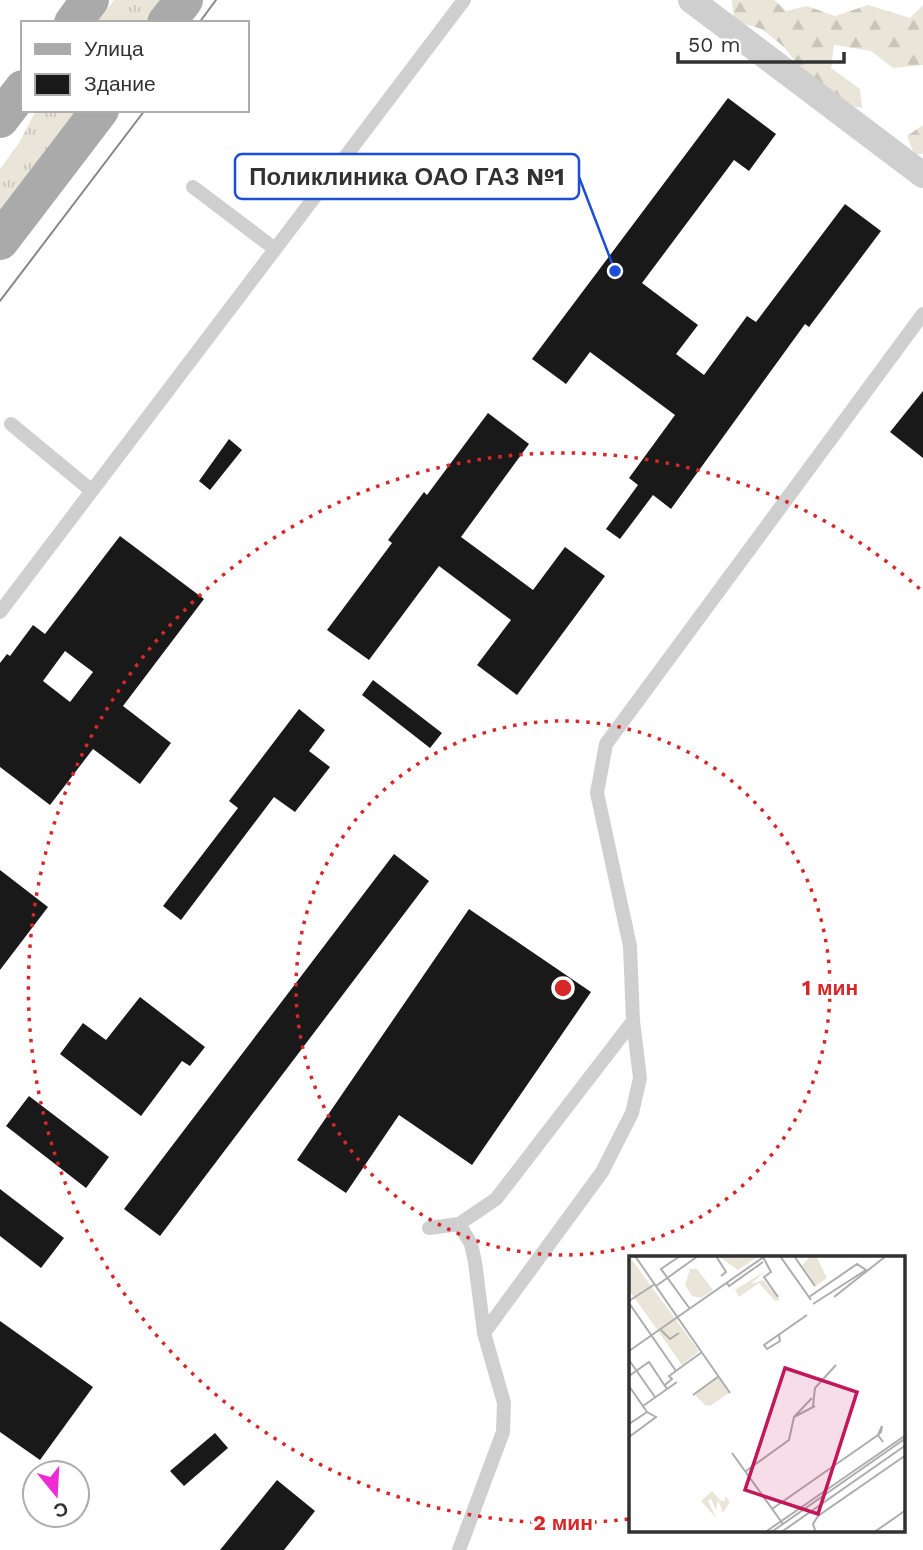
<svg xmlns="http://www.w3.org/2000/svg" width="923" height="1550" font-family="'Work Sans',sans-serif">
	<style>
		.grass { fill: url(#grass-tufts) }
		.forest { fill: url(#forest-firs) }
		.building { fill: #191919; fill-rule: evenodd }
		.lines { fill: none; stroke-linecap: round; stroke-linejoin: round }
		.service { stroke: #cfcfcf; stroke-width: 14 }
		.minor { stroke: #cfcfcf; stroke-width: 26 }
		.primary { stroke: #aaa; stroke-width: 38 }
		.tram { stroke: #878787; stroke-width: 2 }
		.ring { fill: none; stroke: #d62828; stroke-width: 3.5; stroke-dasharray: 3.5 7 }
		.inset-road { fill: none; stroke: #adadad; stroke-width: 2 }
		.view { fill: #c2185b; fill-opacity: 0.15; stroke: #c2185b; stroke-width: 3.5 }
		.inset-edge { fill: none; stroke: #323232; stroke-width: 3.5 }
		.centre { fill: #d62828; stroke: #fff; stroke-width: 3.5 }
		.ring-label { font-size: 21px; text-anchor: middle; font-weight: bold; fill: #d62828; stroke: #fff; stroke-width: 7; stroke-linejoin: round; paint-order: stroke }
		.leader { fill: none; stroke: #1d4ed8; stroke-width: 2.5 }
		.callout-dot { fill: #1d4ed8; stroke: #fff; stroke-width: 2.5 }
		.callout { fill: #fff; stroke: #1d4ed8; stroke-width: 2.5 }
		.callout-label { font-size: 24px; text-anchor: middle; font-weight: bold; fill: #323232 }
	</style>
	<defs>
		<pattern id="grass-tufts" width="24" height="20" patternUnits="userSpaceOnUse" patternTransform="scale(1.75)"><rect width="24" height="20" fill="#eae5d9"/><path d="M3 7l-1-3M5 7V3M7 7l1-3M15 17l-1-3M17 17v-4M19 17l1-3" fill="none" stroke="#c9c5bb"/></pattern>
		<pattern id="forest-firs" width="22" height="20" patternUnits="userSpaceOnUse" patternTransform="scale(1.75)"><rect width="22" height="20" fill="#eae5d9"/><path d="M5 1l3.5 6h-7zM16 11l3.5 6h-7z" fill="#c9c5bb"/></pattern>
	</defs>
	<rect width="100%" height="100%" fill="#fff"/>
	<path class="grass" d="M 114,0 L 167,0 L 150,23 L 97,23 Z
		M 36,110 L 83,110 L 0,220 L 0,169 L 19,143 Z"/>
	<path class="forest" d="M 732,0 L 774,0 L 786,11 L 807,6 L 835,16 L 868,5 L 910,18 L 923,5 L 923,65 L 893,68 L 871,51 L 834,45 L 831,68 L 860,89 L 862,108 L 839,104 L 804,73 L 784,47 L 762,29 L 734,21 Z
		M 923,125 L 923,154 L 914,154 L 907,136 Z"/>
	<path class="building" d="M 728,98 L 776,134 L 749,171 L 734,160 L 642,283 L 698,325 L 676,354 L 704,375 L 747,316 L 756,322 L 845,204 L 881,231 L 809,327 L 805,324 L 671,509 L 653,495 L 620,539 L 606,529 L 638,485 L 629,478 L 675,415 L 590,352 L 566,384 L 532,359 Z
		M 923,391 L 923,458 L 890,432 Z
		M 488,413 L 529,444 L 461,537 L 533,590 L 565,547 L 605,576 L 517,695 L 477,665 L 511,620 L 439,566 L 369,660 L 327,630 L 392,543 L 388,540 L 424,492 L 427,495 Z
		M 229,439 L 242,450 L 210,490 L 199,481 Z
		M 120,536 L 204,599 L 123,706 L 171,743 L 140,784 L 93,749 L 50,805 L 0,767 L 0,663 L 7,654 L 10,656 L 33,625 L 45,634 ZM 65,651 L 93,672 L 70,702 L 43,681 Z
		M 373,680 L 442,733 L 430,748 L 362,695 Z
		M 299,709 L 325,730 L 309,751 L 330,767 L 295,812 L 274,797 L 181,920 L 163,906 L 238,808 L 229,801 Z
		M 394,854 L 429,881 L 160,1236 L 124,1209 Z
		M 0,870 L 48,907 L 0,970 Z
		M 469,909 L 591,992 L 472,1165 L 399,1115 L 346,1193 L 297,1160 Z
		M 140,997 L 205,1047 L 190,1066 L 182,1061 L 141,1116 L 60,1054 L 83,1023 L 106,1040 Z
		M 29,1096 L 109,1157 L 86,1188 L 6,1126 Z
		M 0,1189 L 64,1238 L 41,1268 L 0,1236 Z
		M 0,1321 L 93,1387 L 40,1460 L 0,1432 Z
		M 215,1433 L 228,1448 L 184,1486 L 170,1471 Z
		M 277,1480 L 315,1511 L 284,1550 L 220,1550 Z"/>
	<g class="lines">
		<path class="service" d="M 193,187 L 275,249
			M 11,424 L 92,491
			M 0,612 L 464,0
			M 429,1228 L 459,1224 L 496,1199 L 633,1021 L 630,946 L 597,793 L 606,744 L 923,314
			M 484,1333 L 602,1172 L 632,1113 L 640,1078 L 633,1021
			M 459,1550 L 503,1432 L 504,1403 L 484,1333 L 475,1262 L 471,1244 L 459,1224"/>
		<path class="minor" d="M 691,0 L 923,175"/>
		<path class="primary" d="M 73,23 L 90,0
			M 166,23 L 184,0
			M 0,119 L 23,89
			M 0,241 L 100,110"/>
		<path class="tram" d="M 199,23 L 216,0
			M 0,301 L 145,110"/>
	</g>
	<g class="ring">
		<circle cx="563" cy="988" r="267"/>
		<path d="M628 1519A535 535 0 1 1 921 590"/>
	</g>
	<g transform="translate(629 1256)">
		<rect width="276" height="276" fill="#fff"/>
		<path d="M 89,0 L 114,2 L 130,0 L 109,14 ZM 182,0 L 187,0 L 198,22 L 187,30 L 173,9 ZM 61,13 L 68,13 L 84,34 L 72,42 L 63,40 L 56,29 ZM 136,15 L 122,28 L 134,24 L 151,44 L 146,45 L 130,27 L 110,41 L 106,34 ZM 83,235 L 92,245 L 96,245 L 96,240 L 101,246 L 94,257 L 89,244 L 87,254 L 82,243 L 79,245 L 88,263 L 72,245 Z" fill="#eae5d9"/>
		<path d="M 0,0 L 70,95 L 53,109 L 0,34 ZM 89,121 L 100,137 L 81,150 L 76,149 L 66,139 Z" fill="#eae5d9"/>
		<path class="inset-road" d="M 6,0 L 101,137M 51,0 L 32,13 L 61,53M 87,0 L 97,16 L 92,20M 151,0 L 182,44M 165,0 L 186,30M 134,1 L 142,16 L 135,21 L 149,41M 98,27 L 100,30 L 134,6M 27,30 L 69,0M 180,41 L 228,8 L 237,14 L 184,48M 205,41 L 257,0M 0,45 L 26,28M 0,47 L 47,115M 32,74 L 41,83 L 50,77M 150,79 L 151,85 L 138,93 L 135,89 L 178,59M 0,95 L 136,0M 0,104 L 26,141M 0,120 L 20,106 L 38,133M 36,129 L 43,123 L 40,120 L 73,96M 0,130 L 18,156 L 0,168M 64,139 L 90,120M 14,150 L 48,126M 184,150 L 186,132 L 207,109M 165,161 L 183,142M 0,181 L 27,161 L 18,156M 103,197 L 154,268M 117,215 L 160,184 L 165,161 L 186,150M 143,253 L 249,179 L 252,176 L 253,170 L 249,179 L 254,186M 135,277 L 277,179M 141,277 L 277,182M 151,277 L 277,189M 187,277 L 184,268 L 189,260 L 277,199M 244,277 L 277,254"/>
		<path class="view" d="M 156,112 L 228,136 L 189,258 L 116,234 Z"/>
		<rect width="276" height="276" class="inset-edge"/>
	</g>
	<circle cx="563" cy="988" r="10" class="centre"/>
	<g class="ring-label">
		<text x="830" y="995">1 мин</text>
		<text x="563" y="1530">2 мин</text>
	</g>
	<path class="leader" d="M615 271L579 177"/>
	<circle class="callout-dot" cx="615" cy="271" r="7"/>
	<rect class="callout" x="235" y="154" width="344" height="45" rx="7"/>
	<g class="callout-label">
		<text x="407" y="185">Поликлиника ОАО ГАЗ №1</text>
	</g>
	<rect x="21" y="21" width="228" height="91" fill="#ffffff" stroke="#adadad" stroke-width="2"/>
	<rect x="35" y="44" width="35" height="10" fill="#aaaaaa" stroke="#adadad" stroke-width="2"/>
	<text x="84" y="56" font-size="21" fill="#323232">Улица</text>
	<rect x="35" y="74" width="35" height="21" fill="#191919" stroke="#adadad" stroke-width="2"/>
	<text x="84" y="91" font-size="21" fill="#323232">Здание</text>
	<g transform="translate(56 1494) rotate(162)"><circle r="33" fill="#ffffff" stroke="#adadad" stroke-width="2"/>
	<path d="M0-5L12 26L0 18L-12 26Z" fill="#f12bd4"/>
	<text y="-10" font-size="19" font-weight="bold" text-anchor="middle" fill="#323232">С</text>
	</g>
	<path d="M678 52v10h166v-10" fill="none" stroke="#323232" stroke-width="3.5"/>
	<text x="688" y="52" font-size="21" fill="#323232" stroke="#ffffff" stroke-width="5" paint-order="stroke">50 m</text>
</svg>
